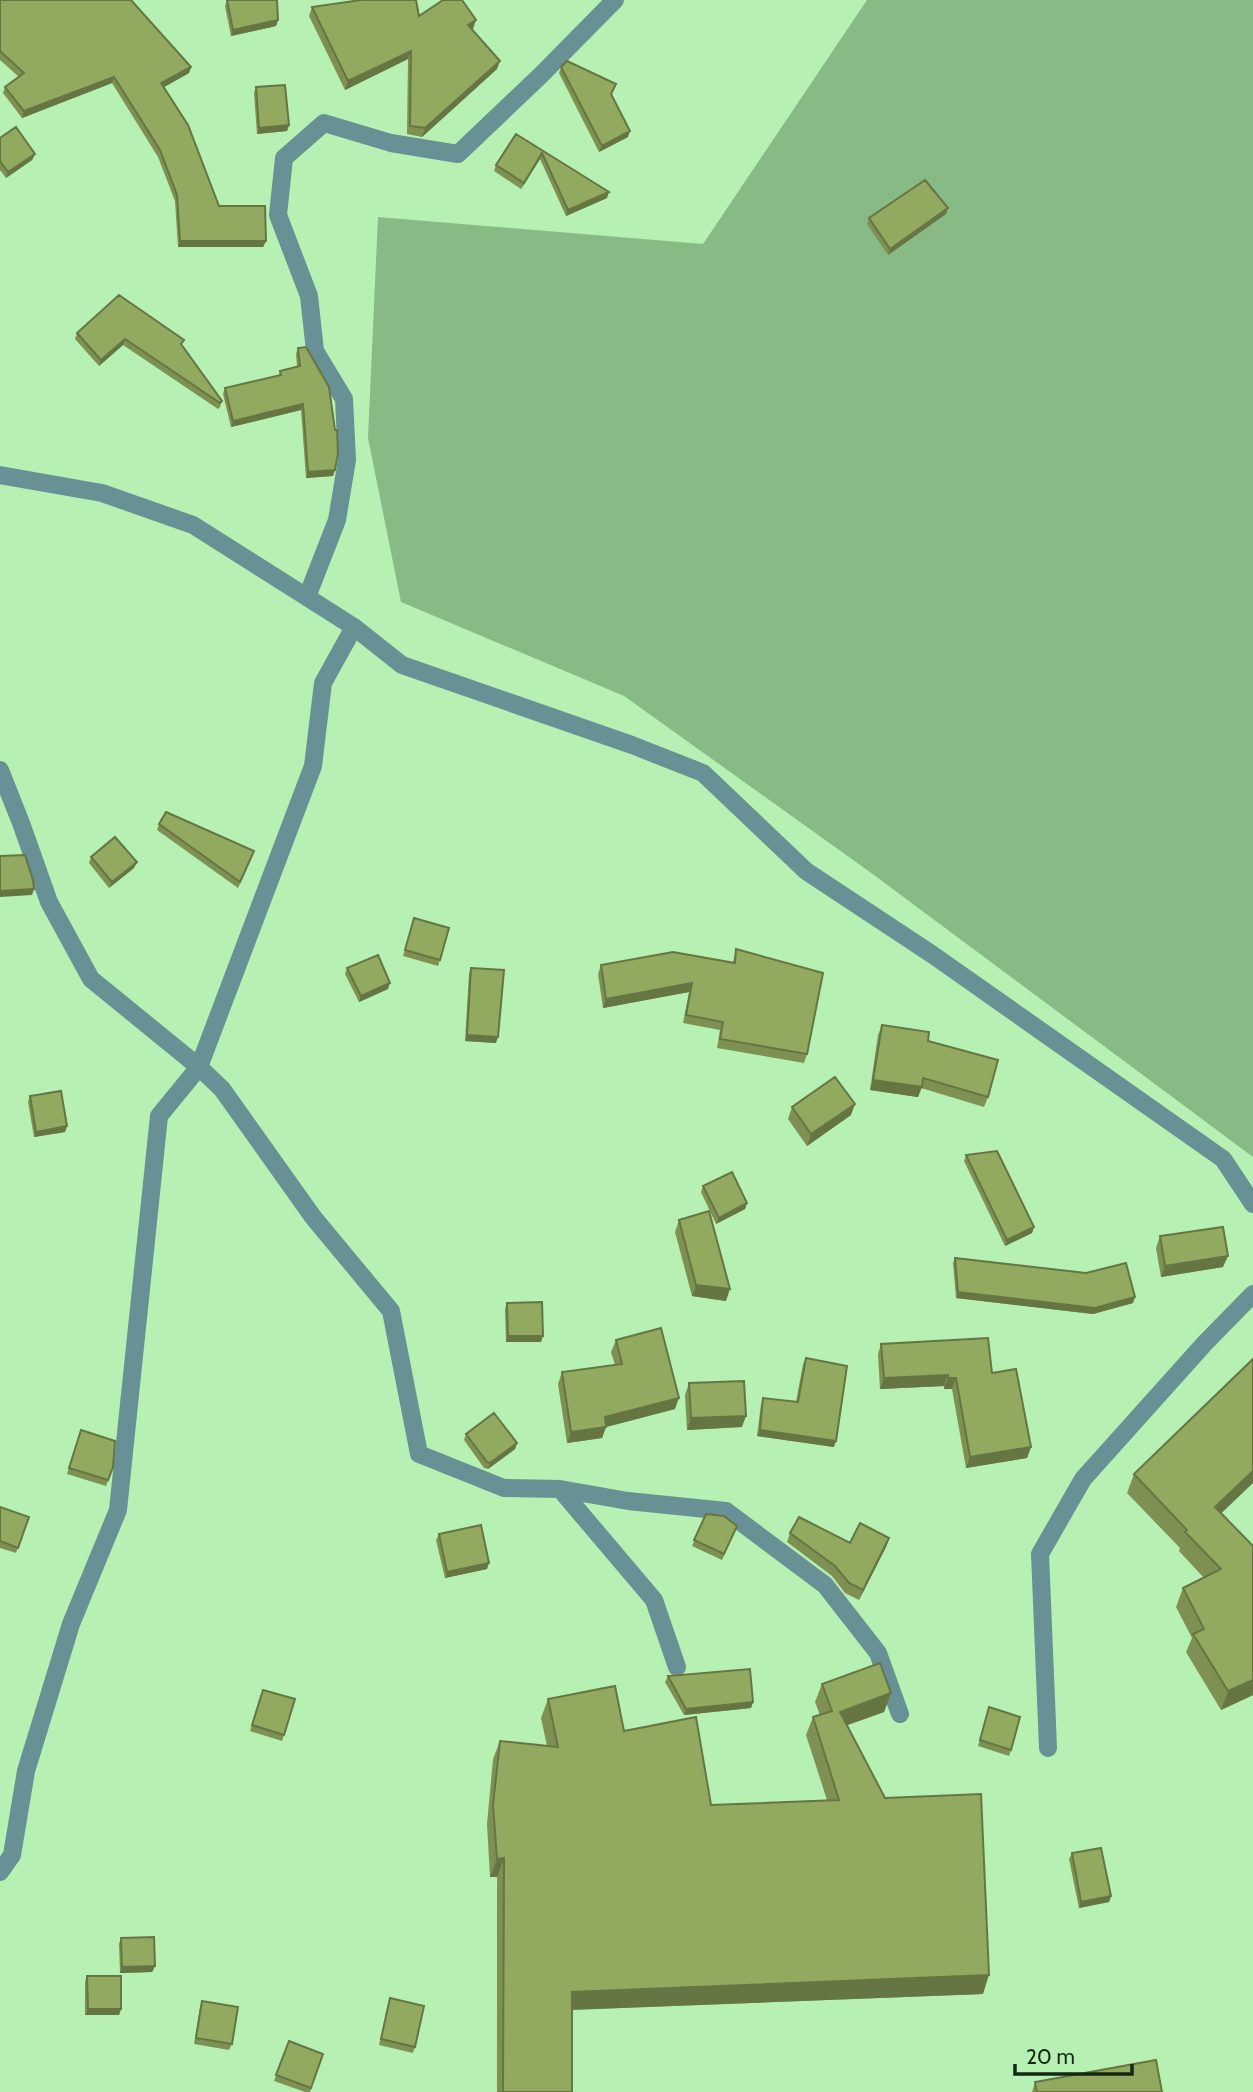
<svg xmlns="http://www.w3.org/2000/svg" width="1253" height="2092" font-family="Cabin,sans-serif">
	<style>
		.green { fill: #88ba86 }
		.lines { fill: none; stroke-linecap: round; stroke-linejoin: round }
		.minor { stroke: #679195; stroke-width: 18 }
		.wall { fill: #7e9153 }
		.shaded-wall { fill: #667643 }
		.building { fill: #92a960; stroke: #667643; stroke-width: 2 }
	</style>
	<rect width="100%" height="100%" fill="#b6f0b3"/>
	<path class="green" d="M 867,0 L 1253,0 L 1253,1157 L 874,875 L 624,696 L 401,602 L 368,438 L 378,217 L 703,244 Z"/>
	<g class="lines">
		<path class="minor" d="M 0,475 L 102,493 L 193,525 L 354,627 L 402,665 L 632,745 L 703,773 L 806,871 L 933,955 L 1223,1159 L 1253,1204
			M 307,597 L 337,520 L 347,460 L 344,399 L 315,351 L 309,296 L 278,215 L 284,158 L 324,123 L 391,143 L 458,154 L 541,75 L 615,0
			M 0,770 L 21,823 L 49,902 L 91,979 L 199,1067 L 222,1089 L 313,1217 L 391,1311 L 419,1454 L 504,1488 L 560,1489 L 654,1600 L 677,1667
			M 560,1489 L 628,1501 L 726,1511 L 825,1585 L 878,1653 L 900,1714
			M 1048,1748 L 1040,1554 L 1083,1479 L 1205,1343 L 1253,1294
			M 0,1872 L 12,1855 L 26,1771 L 71,1624 L 118,1510 L 159,1116 L 199,1067 L 313,766 L 323,683 L 354,627"/>
	</g>
	<path class="wall" d="M 0,0 L 191,67 L 189,73 L 164,87 L 219,206 L 266,241 L 263,247 L 178,247 L 175,201 L 158,157 L 112,83 L 22,118 L 3,93 L 5,87 L 19,77 L 0,60 Z
		M 227,0 L 278,20 L 276,26 L 231,36 L 225,6 Z
		M 312,7 L 419,16 L 473,29 L 472,29 L 497,69 L 422,137 L 407,134 L 408,59 L 345,90 L 309,16 Z
		M 561,67 L 612,95 L 628,137 L 599,152 L 559,73 Z
		M 256,87 L 289,125 L 287,131 L 257,134 L 254,93 Z
		M 516,134 L 607,198 L 566,216 L 540,159 L 521,189 L 494,171 L 496,165 Z
		M 0,138 L 35,154 L 32,160 L 6,178 L 0,170 Z
		M 946,214 L 888,255 L 867,224 L 869,218 Z
		M 77,333 L 182,345 L 222,401 L 220,407 L 218,409 L 123,345 L 99,366 L 75,339 Z
		M 298,348 L 335,470 L 333,476 L 306,478 L 301,410 L 231,427 L 223,394 L 225,388 L 279,376 L 280,371 L 297,366 L 296,354 Z
		M 159,824 L 252,857 L 238,888 L 157,830 Z
		M 91,857 L 134,868 L 109,888 L 89,863 Z
		M 414,918 L 440,960 L 438,966 L 403,956 Z
		M 736,949 L 807,1054 L 804,1063 L 717,1048 L 720,1030 L 683,1023 L 689,992 L 603,1008 L 598,974 L 601,965 L 733,962 Z
		M 347,968 L 388,989 L 359,1002 L 345,974 Z
		M 471,968 L 496,1043 L 465,1041 L 469,974 Z
		M 882,1025 L 928,1041 L 988,1097 L 984,1107 L 921,1088 L 918,1097 L 870,1090 L 878,1035 Z
		M 30,1096 L 67,1126 L 65,1132 L 34,1137 L 28,1102 Z
		M 792,1107 L 851,1115 L 807,1146 L 788,1119 Z
		M 966,1155 L 1034,1227 L 1032,1233 L 1005,1246 L 964,1161 Z
		M 703,1186 L 747,1203 L 745,1209 L 716,1224 L 701,1192 Z
		M 679,1220 L 726,1301 L 692,1296 L 675,1232 Z
		M 1160,1236 L 1223,1267 L 1161,1277 L 1156,1248 Z
		M 955,1258 L 1133,1303 L 1093,1314 L 956,1298 L 953,1263 Z
		M 507,1303 L 541,1342 L 506,1342 L 505,1309 Z
		M 616,1340 L 675,1409 L 606,1427 L 602,1438 L 567,1443 L 558,1384 L 562,1372 L 615,1365 L 611,1352 Z
		M 881,1344 L 992,1373 L 1031,1447 L 1027,1458 L 966,1468 L 952,1389 L 944,1389 L 944,1386 L 880,1389 L 878,1354 Z
		M 806,1358 L 834,1447 L 757,1436 L 761,1404 L 763,1398 L 796,1402 L 803,1364 Z
		M 689,1383 L 742,1427 L 687,1430 L 685,1395 Z
		M 81,1430 L 113,1467 L 106,1486 L 67,1474 Z
		M 466,1434 L 517,1443 L 515,1449 L 488,1469 L 484,1468 L 464,1440 Z
		M 1134,1474 L 1221,1514 L 1253,1546 L 1253,1695 L 1221,1710 L 1186,1652 L 1192,1638 L 1176,1607 L 1183,1588 L 1204,1578 L 1179,1551 L 1180,1548 L 1127,1493 Z
		M 0,1507 L 29,1517 L 16,1553 L 0,1548 Z
		M 706,1514 L 737,1526 L 722,1560 L 692,1546 Z
		M 790,1533 L 850,1543 L 889,1538 L 886,1547 L 859,1600 L 845,1593 L 832,1576 L 787,1542 Z
		M 439,1534 L 487,1569 L 445,1578 L 436,1540 Z
		M 668,1676 L 753,1702 L 751,1708 L 684,1715 L 665,1682 Z
		M 822,1684 L 891,1693 L 884,1712 L 847,1725 L 983,1994 L 572,2010 L 572,2092 L 497,2092 L 497,1877 L 490,1877 L 487,1824 L 493,1759 L 500,1741 L 547,1746 L 541,1718 L 548,1699 L 624,1731 L 711,1805 L 827,1800 L 806,1735 L 813,1717 L 820,1715 L 815,1702 Z
		M 263,1690 L 295,1699 L 282,1741 L 250,1731 Z
		M 987,1713 L 1011,1750 L 1009,1756 L 978,1746 Z
		M 1072,1853 L 1111,1896 L 1109,1902 L 1079,1908 L 1069,1859 Z
		M 121,1938 L 155,1966 L 152,1972 L 120,1973 L 119,1944 Z
		M 87,1976 L 121,2009 L 119,2015 L 85,2015 L 85,1982 Z
		M 390,1998 L 415,2047 L 413,2053 L 379,2045 Z
		M 202,2001 L 232,2044 L 229,2050 L 194,2044 L 200,2007 Z
		M 289,2041 L 323,2054 L 310,2092 L 305,2092 L 274,2081 Z
		M 1035,2082 L 1162,2092 L 1032,2092 Z"/>
	<path class="shaded-wall" d="M 278,20 L 276,26 L 231,36 L 233,30 Z
		M 476,20 L 473,29 L 465,34 L 468,25 Z
		M 411,51 L 408,59 L 345,90 L 348,81 Z
		M 500,61 L 497,69 L 422,137 L 425,128 Z
		M 191,67 L 189,73 L 159,90 L 161,83 Z
		M 114,77 L 112,83 L 22,118 L 24,111 Z
		M 289,125 L 287,131 L 257,134 L 259,128 Z
		M 630,131 L 628,137 L 599,152 L 602,146 Z
		M 542,153 L 540,159 L 521,189 L 524,183 Z
		M 35,154 L 32,160 L 6,178 L 8,172 Z
		M 609,192 L 607,198 L 566,216 L 568,210 Z
		M 948,208 L 946,214 L 888,255 L 890,249 Z
		M 180,241 L 266,241 L 263,247 L 178,247 Z
		M 125,339 L 123,345 L 99,366 L 101,360 Z
		M 303,404 L 301,410 L 231,427 L 233,421 Z
		M 335,470 L 333,476 L 306,478 L 308,472 Z
		M 137,862 L 134,868 L 109,888 L 112,882 Z
		M 34,889 L 32,895 L 0,897 L 0,891 Z
		M 390,983 L 388,989 L 359,1002 L 361,996 Z
		M 692,983 L 689,992 L 603,1008 L 606,999 Z
		M 467,1035 L 498,1037 L 496,1043 L 465,1041 Z
		M 873,1080 L 922,1087 L 918,1097 L 870,1090 Z
		M 855,1104 L 851,1115 L 807,1146 L 811,1134 Z
		M 67,1126 L 65,1132 L 34,1137 L 36,1132 Z
		M 747,1203 L 745,1209 L 716,1224 L 719,1218 Z
		M 1034,1227 L 1032,1233 L 1005,1246 L 1007,1240 Z
		M 1228,1256 L 1223,1267 L 1161,1277 L 1165,1266 Z
		M 696,1285 L 730,1289 L 726,1301 L 692,1296 Z
		M 958,1292 L 1135,1297 L 1133,1303 L 1093,1314 L 956,1298 Z
		M 508,1336 L 543,1336 L 541,1342 L 506,1342 Z
		M 948,1375 L 944,1386 L 880,1389 L 884,1378 Z
		M 948,1378 L 956,1378 L 952,1389 L 944,1389 Z
		M 679,1398 L 675,1409 L 606,1427 L 602,1438 L 567,1443 L 571,1432 L 605,1417 Z
		M 746,1416 L 742,1427 L 687,1430 L 691,1418 Z
		M 760,1430 L 836,1441 L 834,1447 L 757,1436 Z
		M 517,1443 L 515,1449 L 488,1469 L 490,1463 Z
		M 1031,1447 L 1027,1458 L 966,1468 L 970,1457 Z
		M 1253,1471 L 1253,1483 L 1208,1526 L 1215,1507 Z
		M 889,1538 L 886,1547 L 859,1600 L 863,1590 Z
		M 489,1563 L 487,1569 L 445,1578 L 447,1572 Z
		M 1253,1680 L 1253,1695 L 1221,1710 L 1228,1691 Z
		M 891,1693 L 884,1712 L 834,1730 L 840,1712 Z
		M 753,1702 L 751,1708 L 684,1715 L 686,1709 Z
		M 504,1858 L 497,1877 L 490,1877 L 497,1859 Z
		M 1111,1896 L 1109,1902 L 1079,1908 L 1081,1902 Z
		M 155,1966 L 152,1972 L 120,1973 L 122,1967 Z
		M 989,1975 L 983,1994 L 565,2010 L 572,1992 Z
		M 88,2009 L 121,2009 L 119,2015 L 85,2015 Z"/>
	<path class="building" d="M 0,0 L 131,0 L 191,67 L 161,83 L 188,125 L 219,206 L 265,206 L 266,241 L 180,241 L 177,195 L 160,150 L 114,77 L 24,111 L 5,87 L 24,73 L 0,51 Z
		M 227,0 L 277,0 L 278,20 L 233,30 Z
		M 361,0 L 416,0 L 419,16 L 443,0 L 462,0 L 476,20 L 468,25 L 500,61 L 425,128 L 410,126 L 411,51 L 348,81 L 312,7 Z
		M 567,61 L 616,84 L 611,94 L 630,131 L 602,146 L 561,67 Z
		M 285,85 L 289,125 L 259,128 L 256,87 Z
		M 16,127 L 35,154 L 8,172 L 0,161 L 0,138 Z
		M 516,134 L 609,192 L 568,210 L 542,153 L 524,183 L 496,165 Z
		M 925,180 L 948,208 L 890,249 L 869,218 Z
		M 119,295 L 184,340 L 181,344 L 222,401 L 220,403 L 125,339 L 101,360 L 77,333 Z
		M 306,347 L 329,387 L 335,430 L 337,430 L 338,453 L 335,470 L 308,472 L 303,404 L 233,421 L 225,388 L 281,375 L 280,371 L 300,366 L 298,348 Z
		M 166,812 L 254,851 L 240,882 L 159,824 Z
		M 115,837 L 137,862 L 112,882 L 91,857 Z
		M 25,855 L 33,880 L 34,889 L 0,891 L 0,856 Z
		M 414,918 L 449,928 L 440,960 L 405,950 Z
		M 736,949 L 823,973 L 807,1054 L 720,1039 L 723,1022 L 686,1015 L 692,983 L 606,999 L 601,965 L 673,952 L 735,963 Z
		M 378,955 L 390,983 L 361,996 L 347,968 Z
		M 471,968 L 504,970 L 498,1037 L 467,1035 Z
		M 882,1025 L 929,1032 L 928,1041 L 998,1060 L 988,1097 L 923,1078 L 922,1087 L 873,1080 Z
		M 835,1077 L 855,1104 L 811,1134 L 792,1107 Z
		M 61,1091 L 67,1126 L 36,1132 L 30,1096 Z
		M 997,1151 L 1034,1227 L 1007,1240 L 966,1155 Z
		M 732,1172 L 747,1203 L 719,1218 L 703,1186 Z
		M 709,1211 L 730,1289 L 696,1285 L 679,1220 Z
		M 1223,1227 L 1228,1256 L 1165,1266 L 1160,1236 Z
		M 955,1258 L 1086,1273 L 1126,1263 L 1135,1297 L 1095,1308 L 958,1292 Z
		M 542,1302 L 543,1336 L 508,1336 L 507,1303 Z
		M 661,1328 L 679,1398 L 605,1417 L 606,1427 L 571,1432 L 562,1372 L 622,1364 L 616,1340 Z
		M 988,1338 L 992,1373 L 1016,1369 L 1031,1447 L 970,1457 L 956,1378 L 948,1378 L 948,1375 L 884,1378 L 881,1344 Z
		M 806,1358 L 847,1366 L 836,1441 L 760,1430 L 763,1398 L 798,1402 Z
		M 1253,1359 L 1253,1471 L 1215,1507 L 1253,1546 L 1253,1680 L 1228,1691 L 1193,1634 L 1204,1629 L 1183,1588 L 1221,1569 L 1185,1532 L 1187,1530 L 1134,1474 Z
		M 744,1381 L 746,1416 L 691,1418 L 689,1383 Z
		M 494,1413 L 517,1443 L 490,1463 L 487,1462 L 466,1434 Z
		M 81,1430 L 115,1441 L 113,1467 L 108,1480 L 69,1468 Z
		M 0,1507 L 29,1517 L 18,1548 L 0,1541 Z
		M 706,1514 L 724,1516 L 737,1526 L 724,1554 L 694,1540 Z
		M 799,1517 L 850,1543 L 860,1523 L 889,1538 L 863,1590 L 849,1583 L 835,1566 L 790,1533 Z
		M 481,1525 L 489,1563 L 447,1572 L 439,1534 Z
		M 880,1663 L 891,1693 L 840,1712 L 885,1798 L 981,1794 L 989,1975 L 572,1992 L 572,2092 L 499,2092 L 503,2092 L 504,1858 L 497,1859 L 493,1805 L 500,1741 L 558,1747 L 548,1699 L 615,1686 L 624,1731 L 696,1717 L 711,1805 L 839,1800 L 813,1717 L 832,1711 L 822,1684 Z
		M 750,1669 L 753,1702 L 686,1709 L 668,1676 Z
		M 263,1690 L 295,1699 L 284,1735 L 252,1725 Z
		M 989,1707 L 1020,1717 L 1011,1750 L 980,1740 Z
		M 1101,1848 L 1111,1896 L 1081,1902 L 1072,1853 Z
		M 154,1937 L 155,1966 L 122,1967 L 121,1938 Z
		M 87,1976 L 121,1976 L 121,2009 L 88,2009 Z
		M 390,1998 L 424,2006 L 415,2047 L 381,2039 Z
		M 202,2001 L 238,2007 L 232,2044 L 196,2038 Z
		M 289,2041 L 323,2054 L 311,2088 L 276,2075 Z
		M 1156,2060 L 1162,2092 L 1037,2092 L 1035,2082 Z"/>
	<path d="M1015 2064v10h117v-10" fill="none" stroke="#132912" stroke-width="3.5"/>
	<text x="1026" y="2064" font-size="21" fill="#132912" stroke="#b6f0b3" stroke-width="5" paint-order="stroke">20 m</text>
</svg>
